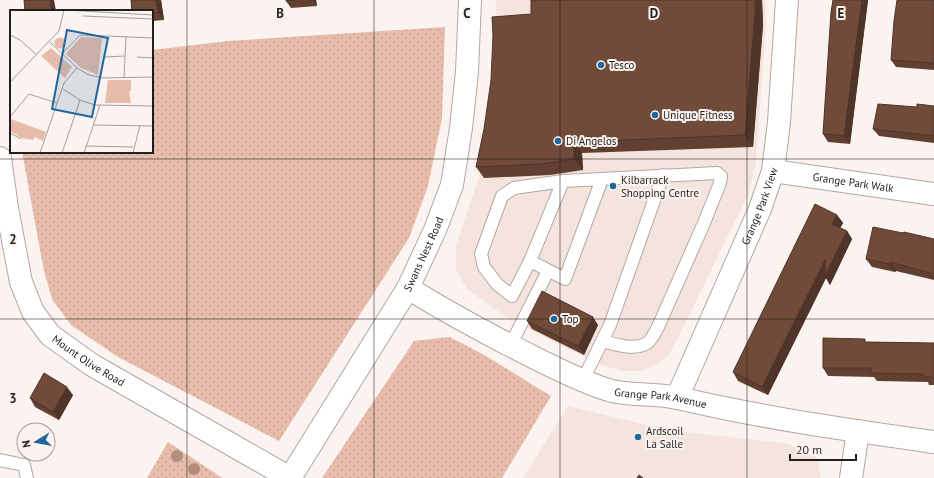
<svg xmlns="http://www.w3.org/2000/svg" width="934" height="478" font-family="'PT Sans',sans-serif">
	<style>
		.built { fill: #f5e4dd }
		.green { fill: url(#green-dots) }
		.lines { fill: none; stroke-linecap: round; stroke-linejoin: round }
		.lane-casing { stroke: #b0a8a4; stroke-width: 14 }
		.street-casing { stroke: #b0a8a4; stroke-width: 24 }
		.lane { stroke: #fff; stroke-width: 12 }
		.street { stroke: #fff; stroke-width: 22 }
		.tree { fill: #b18e7e }
		.wall { fill: #614032 }
		.shaded-wall { fill: #4f3429 }
		.building { fill: #714b3a; stroke: #4f3429 }
		.grid { fill: none; stroke: #211e1d; stroke-width: 1; stroke-opacity: 0.55 }
		.poi-dot { fill: #21679c; stroke: #fbf3ef; stroke-width: 1.5 }
		.labels { text-anchor: middle; dominant-baseline: central; stroke-width: 4; stroke-linejoin: round; paint-order: stroke }
		.poi-label { font-size: 11px; fill: #211e1d; stroke: #fbf3ef; text-anchor: start }
		.street-label { font-size: 11px; fill: #211e1d; stroke: #fbf3ef }
		.inset-road { fill: none; stroke: #a49e9b; stroke-width: 1 }
		.view { fill: #21679c; fill-opacity: 0.15; stroke: #21679c; stroke-width: 2 }
		.inset-edge { fill: none; stroke: #211e1d; stroke-width: 2 }
		.grid-label { font-size: 13px; text-anchor: middle; font-weight: bold; fill: #211e1d; stroke: #fbf3ef; stroke-width: 4; stroke-linejoin: round; paint-order: stroke }
	</style>
	<defs>
		<pattern id="green-dots" width="8" height="8" patternUnits="userSpaceOnUse"><rect width="8" height="8" fill="#e7bcaa"/><path d="M2 2h.1M6 6h.1" fill="none" stroke="#c6a192" stroke-width="1.8" stroke-linecap="round"/></pattern>
	</defs>
	<rect width="100%" height="100%" fill="#fbf3ef"/>
	<path class="built" d="M 496,0 L 765,0 L 766,24 L 756,162 L 748,195 L 677,340 L 668,356 L 656,365 L 640,371 L 622,371 L 596,363 L 509,319 L 467,289 L 456,270 L 456,245 L 479,177 L 493,116 L 497,48 Z
		M 568,406 L 668,430 L 789,444 L 817,458 L 821,478 L 523,478 Z"/>
	<path class="green" d="M 445,27 L 442,118 L 428,186 L 409,238 L 279,441 L 118,357 L 71,325 L 52,299 L 44,271 L 22,152 L 152,152 L 152,50 L 228,41 Z
		M 449,337 C 484,353 518,376 551,396 L 502,478 L 322,478 L 414,341 Z
		M 168,442 L 221,477 L 222,478 L 147,478 Z"/>
	<g class="lines">
		<defs>
			<path id="lane" d="M 563,181 L 530,261 L 565,279 L 602,179
				M 530,261 L 512,296 L 497,284 L 484,267 L 481,254 L 502,196 L 514,188 L 563,181 L 717,173 L 721,176 L 720,183 L 704,223 L 658,327 C 655,332 651,341 647,343 C 635,351 614,344 602,341
				M 510,346 L 548,271
				M 583,380 L 610,325 L 663,175
				M 0,460 L 24,465 L 27,478"/>
			<g id="street">
				<path id="s1" d="M 0,158 L 7,208 L 21,282 L 33,312 L 50,335 L 92,365 L 290,478"/>
				<path id="s2" d="M 773,171 L 934,194"/>
				<path id="s3" d="M 408,288 C 450,314 493,337 537,359 C 559,370 589,385 612,391 C 634,396 657,393 678,398 C 763,418 848,430 934,442"/>
				<path id="s4" d="M 677,398 L 760,209 L 773,171 L 779,122 L 787,0"/>
				<path id="s5" d="M 290,478 L 408,288 L 435,230 L 452,185 L 461,128 L 467,72 L 470,0"/>
				<path d="M 851,478 L 858,431"/>
			</g>
		</defs>
		<use href="#lane" class="lane-casing"/>
		<use href="#street" class="street-casing"/>
		<use href="#lane" class="lane"/>
		<use href="#street" class="street"/>
	</g>
	<g class="tree">
		<circle cx="177" cy="456" r="6"/>
		<circle cx="194" cy="469" r="6"/>
	</g>
	<path class="wall" d="M 131,0 L 161,0 L 164,20 L 152,21 L 152,11 Z
		M 286,0 L 316,0 L 317,6 L 291,8 L 286,1 Z
		M 531,0 L 762,0 L 763,25 L 753,147 L 582,153 L 583,170 L 550,175 L 484,178 L 476,167 L 531,14 Z
		M 833,0 L 868,0 L 850,144 L 828,142 L 823,134 Z
		M 934,0 L 934,70 L 896,67 L 891,60 Z
		M 934,106 L 934,143 L 879,136 L 873,129 L 917,107 Z
		M 837,215 L 843,223 L 840,228 L 847,231 L 852,239 L 830,285 L 826,278 L 768,395 L 738,381 L 733,372 Z
		M 934,239 L 934,280 L 896,271 L 895,272 L 872,267 L 866,259 Z
		M 527,321 L 598,325 L 584,355 L 532,329 Z
		M 867,342 L 934,343 L 934,385 L 929,385 L 928,382 L 877,381 L 874,377 L 828,376 L 823,368 Z
		M 73,395 L 59,420 L 35,407 L 30,398 Z"/>
	<path class="shaded-wall" d="M 50,0 L 54,0 L 56,11 L 51,11 Z
		M 156,0 L 161,0 L 164,20 L 158,12 Z
		M 313,0 L 316,0 L 317,6 Z
		M 755,0 L 762,0 L 763,25 L 753,147 L 745,135 Z
		M 862,0 L 868,0 L 850,144 L 844,136 Z
		M 574,142 L 582,153 L 583,170 L 574,159 Z
		M 837,215 L 843,223 L 838,232 L 832,224 Z
		M 847,231 L 852,239 L 830,285 L 826,278 L 768,395 L 762,387 L 825,260 Z
		M 890,262 L 896,271 L 895,272 L 889,264 Z
		M 593,317 L 598,325 L 584,355 L 578,346 Z
		M 67,387 L 73,395 L 59,420 L 53,412 Z"/>
	<path class="building" d="M 24,0 L 50,0 L 51,11 L 25,11 Z
		M 131,0 L 156,0 L 158,12 L 152,13 L 152,11 L 132,11 Z
		M 286,0 L 297,0 L 286,1 Z
		M 531,0 L 755,0 L 755,13 L 745,135 L 574,142 L 574,159 L 542,164 L 476,167 L 484,129 L 491,80 L 493,35 L 492,17 L 531,14 Z
		M 833,0 L 862,0 L 844,136 L 823,134 L 831,12 Z
		M 897,0 L 934,0 L 934,63 L 891,60 L 894,21 Z
		M 878,104 L 917,107 L 917,104 L 934,106 L 934,136 L 873,129 Z
		M 815,204 L 837,215 L 832,224 L 847,231 L 825,276 L 825,260 L 762,387 L 733,372 Z
		M 873,227 L 903,233 L 904,232 L 934,239 L 934,274 L 890,262 L 889,264 L 866,259 Z
		M 542,291 L 593,317 L 578,346 L 527,321 Z
		M 823,338 L 865,339 L 865,342 L 934,343 L 934,377 L 924,377 L 924,374 L 871,373 L 871,368 L 823,368 Z
		M 44,373 L 67,387 L 53,412 L 30,398 Z
		M 639,475 L 643,478 L 637,478 Z"/>
	<path class="grid" d="M 187,0 L 187,478M 374,0 L 374,478M 560,0 L 560,478M 747,0 L 747,478M 0,159 L 934,159M 0,319 L 934,319"/>
	<g class="poi-dot">
		<circle cx="601" cy="65" r="4"/>
		<circle cx="655" cy="115" r="4"/>
		<circle cx="558" cy="141" r="4"/>
		<circle cx="613" cy="186" r="4"/>
		<circle cx="554" cy="319" r="4"/>
		<circle cx="638" cy="437" r="4"/>
	</g>
	<g class="labels">
		<g class="poi-label">
			<text x="609" y="65">Tesco</text>
			<text x="663" y="115">Unique Fitness</text>
			<text x="566" y="141">Di Angelos</text>
			<text x="621" y="180">Kilbarrack<tspan x="621" dy="13">Shopping Centre</tspan></text>
			<text x="562" y="319">Top</text>
			<text x="646" y="431">Ardscoil<tspan x="646" dy="13">La Salle</tspan></text>
		</g>
		<g class="street-label">
			<text stroke="none"><textPath href="#s2" startOffset="81">Grange Park Walk</textPath></text>
			<text stroke="none"><textPath href="#s4" startOffset="209">Grange Park View</textPath></text>
			<text stroke="none"><textPath href="#s5" startOffset="261">Swans Nest Road</textPath></text>
			<text stroke="none"><textPath href="#s1" startOffset="233">Mount Olive Road</textPath></text>
			<text stroke="none"><textPath href="#s3" startOffset="278">Grange Park Avenue</textPath></text>
		</g>
	</g>
	<g transform="translate(10 10)">
		<rect width="143" height="143" fill="#fbf3ef"/>
		<path d="M 71,27 L 92,28 L 88,65 L 71,58 L 56,44 ZM44.5 33a5.5 5.5 0 1 1 11 0a5.5 5.5 0 1 1-11 0ZM 41,38 L 62,57 L 55,68 L 31,46 ZM 98,70 L 121,70 L 121,81 L 119,81 L 121,93 L 95,93 ZM 1,109 L 36,122 L 33,131 L 25,127 L 23,130 L 11,128 L 0,121 Z" fill="#e7bcaa"/>
		<path class="inset-road" d="M 55,0 L 143,5M 73,6 L 143,9M 0,25 L 10,30 L 27,45M 40,32 L 67,58 L 79,65 L 93,68 L 143,67M 52,44 L 69,26 L 73,25 L 143,28M 95,47 L 115,46M 127,47 L 143,48M 114,68 L 116,27M 0,72 L 49,21 L 54,0M 53,79 L 70,90 L 85,95 L 143,96M 0,107 L 19,84 L 47,93M 84,115 L 143,116M 0,123 L 11,129M 77,136 L 123,137M 30,143 L 54,73 L 67,58M 52,143 L 70,90M 74,143 L 90,95M 123,143 L 130,115"/>
		<path class="view" d="M 57,20 L 98,28 L 82,107 L 42,99 Z"/>
		<rect width="143" height="143" class="inset-edge"/>
	</g>
	<g class="grid-label">
		<text x="280" y="18">B</text>
		<text x="467" y="18">C</text>
		<text x="654" y="18">D</text>
		<text x="841" y="18">E</text>
		<text x="13" y="244">2</text>
		<text x="13" y="403">3</text>
	</g>
	<g transform="translate(36 442) rotate(259)"><circle r="19" fill="#fbf3ef" stroke="#a49e9b"/>
	<path d="M0-3L7 15L0 10L-7 15Z" fill="#21679c"/>
	<text y="-6" font-size="11" font-weight="bold" text-anchor="middle" fill="#211e1d">N</text>
	</g>
	<path d="M790 454v6h66v-6" fill="none" stroke="#211e1d" stroke-width="2"/>
	<text x="796" y="454" font-size="12" fill="#211e1d" stroke="#fbf3ef" stroke-width="3" paint-order="stroke">20 m</text>
</svg>
